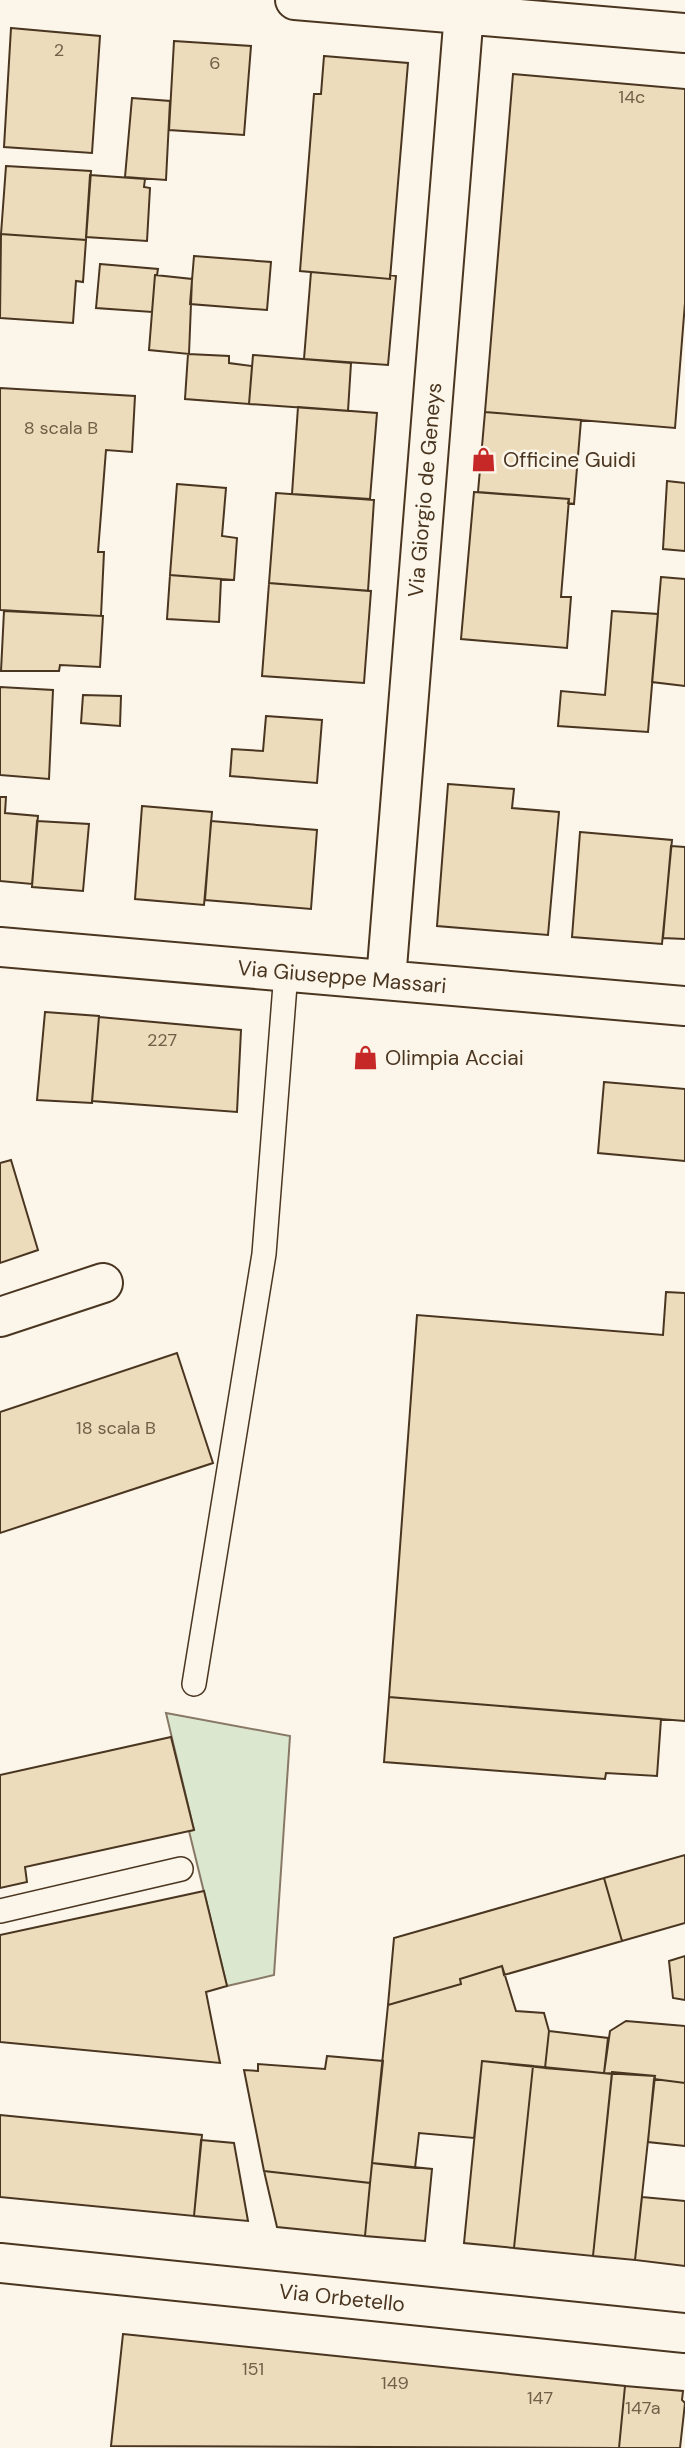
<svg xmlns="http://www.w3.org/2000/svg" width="685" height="2448" font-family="'DM Sans',sans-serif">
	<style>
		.green { fill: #dce7d0; stroke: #887966; stroke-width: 2 }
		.building { fill: #ecdcbc; stroke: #4a3520; stroke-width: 2 }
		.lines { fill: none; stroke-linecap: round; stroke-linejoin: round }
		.lane-casing { stroke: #4a3520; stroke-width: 26 }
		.street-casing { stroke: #4a3520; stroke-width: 42 }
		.lane { stroke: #fbf6e9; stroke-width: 23 }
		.street { stroke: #fbf6e9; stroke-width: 38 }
		.labels { text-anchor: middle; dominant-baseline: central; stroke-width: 5; stroke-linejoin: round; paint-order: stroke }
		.number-label { font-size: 18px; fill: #725f47 }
		.poi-label { font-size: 21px; fill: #4a3520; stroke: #fbf6e9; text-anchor: start }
		.street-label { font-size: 21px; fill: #4a3520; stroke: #fbf6e9 }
	</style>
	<rect width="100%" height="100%" fill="#fbf6e9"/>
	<path class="green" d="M 166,1713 L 290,1736 L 274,1975 L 227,1986 L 189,1831 L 194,1830 Z"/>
	<path class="building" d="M 11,28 L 100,36 L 92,153 L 4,147 Z
		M 174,41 L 251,46 L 244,135 L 169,130 Z
		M 324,56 L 408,63 L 390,279 L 300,271 L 314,94 L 321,94 Z
		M 513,74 L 685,89 L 685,303 L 675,428 L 485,412 Z
		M 132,98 L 170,101 L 166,180 L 125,177 Z
		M 6,166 L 91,171 L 86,240 L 1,234 Z
		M 90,175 L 145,179 L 144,187 L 150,188 L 147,241 L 86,237 Z
		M 1,234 L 86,240 L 83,282 L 76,281 L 73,323 L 0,318 Z
		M 194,256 L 271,262 L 267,310 L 190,304 Z
		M 100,264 L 158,269 L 157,275 L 155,275 L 152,312 L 96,308 Z
		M 311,272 L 390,279 L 390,275 L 396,276 L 388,365 L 304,359 Z
		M 155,275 L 192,279 L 189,354 L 149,350 Z
		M 188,354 L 229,356 L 229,363 L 252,366 L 249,404 L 185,399 Z
		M 253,355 L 351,363 L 348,411 L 249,404 Z
		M 0,388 L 135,396 L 132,452 L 106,450 L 98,552 L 104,552 L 101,616 L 0,610 Z
		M 298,407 L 377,413 L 370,499 L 292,494 Z
		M 485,412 L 581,420 L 574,504 L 568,503 L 569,499 L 478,492 Z
		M 667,481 L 685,483 L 685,551 L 663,549 Z
		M 177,484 L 226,488 L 222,536 L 237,538 L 234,580 L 170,575 Z
		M 474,492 L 569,499 L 561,597 L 571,597 L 567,648 L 461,639 Z
		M 276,493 L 374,500 L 368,591 L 269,583 Z
		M 170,575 L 221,579 L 219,622 L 167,619 Z
		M 661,577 L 685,579 L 685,686 L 652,682 Z
		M 269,583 L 371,591 L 364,683 L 262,676 Z
		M 4,611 L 103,616 L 100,667 L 60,665 L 59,671 L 1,671 Z
		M 612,611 L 658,614 L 648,732 L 558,726 L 561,691 L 605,695 Z
		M 0,687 L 53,690 L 49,779 L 0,775 Z
		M 83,695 L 121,696 L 120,726 L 81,723 Z
		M 266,716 L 322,720 L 317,783 L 230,776 L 232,749 L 263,751 Z
		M 448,784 L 514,789 L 512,808 L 559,812 L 548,935 L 437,926 Z
		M 0,797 L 6,797 L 5,813 L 38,816 L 32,884 L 0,881 Z
		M 142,806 L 212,812 L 204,905 L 135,899 Z
		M 37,821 L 89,824 L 83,891 L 32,887 Z
		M 211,821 L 317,830 L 311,909 L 205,900 Z
		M 580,832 L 672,840 L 662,944 L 572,937 Z
		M 671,846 L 685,847 L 685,939 L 663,938 Z
		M 45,1012 L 99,1016 L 92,1103 L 37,1100 Z
		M 99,1017 L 241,1030 L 237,1112 L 92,1101 Z
		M 604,1082 L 685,1089 L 685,1161 L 598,1153 Z
		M 11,1160 L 38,1250 L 0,1263 L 0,1163 Z
		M 666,1292 L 685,1293 L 685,1721 L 389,1697 L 417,1315 L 663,1335 Z
		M 177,1353 L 213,1463 L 0,1533 L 0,1412 Z
		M 389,1697 L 661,1719 L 657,1776 L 606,1773 L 605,1779 L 384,1762 Z
		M 171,1737 L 194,1830 L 25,1867 L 27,1882 L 0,1888 L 0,1775 Z
		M 685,1855 L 685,1923 L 622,1941 L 604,1878 Z
		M 604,1878 L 622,1941 L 504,1975 L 502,1966 L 460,1979 L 461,1984 L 388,2005 L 394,1938 Z
		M 204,1891 L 227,1986 L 206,1992 L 220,2063 L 0,2042 L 0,1935 Z
		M 685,1956 L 685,2000 L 673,1998 L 669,1961 Z
		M 502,1966 L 516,2011 L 544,2013 L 549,2031 L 545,2068 L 482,2061 L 474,2138 L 419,2133 L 415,2168 L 372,2163 L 388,2005 L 461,1984 L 460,1979 Z
		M 626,2021 L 685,2026 L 685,2083 L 654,2079 L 655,2076 L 604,2073 L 610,2031 Z
		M 549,2031 L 608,2038 L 604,2073 L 545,2068 Z
		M 327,2056 L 383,2061 L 370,2183 L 264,2171 L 244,2070 L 258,2071 L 258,2064 L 325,2069 Z
		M 482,2061 L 533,2066 L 514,2248 L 464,2243 Z
		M 533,2066 L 612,2074 L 593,2256 L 514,2248 Z
		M 612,2072 L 655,2076 L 635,2260 L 593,2256 Z
		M 654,2079 L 685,2083 L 685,2146 L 648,2142 Z
		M 0,2115 L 202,2135 L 194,2216 L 0,2197 Z
		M 201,2140 L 234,2143 L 248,2221 L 194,2216 Z
		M 372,2163 L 432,2169 L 425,2241 L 365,2236 Z
		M 264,2171 L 370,2183 L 365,2236 L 277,2227 Z
		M 642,2197 L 685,2201 L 685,2266 L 635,2260 Z
		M 123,2334 L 625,2386 L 619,2448 L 111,2446 Z
		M 625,2386 L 683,2391 L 682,2400 L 685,2403 L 680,2448 L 619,2448 Z"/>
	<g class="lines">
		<defs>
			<path id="lane" d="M 194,1684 L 264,1254 L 286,972
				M 0,1911 L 181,1869"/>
			<path id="street" d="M 295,0 L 685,33
				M 0,947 L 685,1006
				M 386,980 L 465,0
				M 0,1317 L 103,1283
				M 0,2263 L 685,2333"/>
		</defs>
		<use href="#lane" class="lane-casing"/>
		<use href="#street" class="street-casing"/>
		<use href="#lane" class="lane"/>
		<use href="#street" class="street"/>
	</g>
	<defs>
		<symbol id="shop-bare" viewBox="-9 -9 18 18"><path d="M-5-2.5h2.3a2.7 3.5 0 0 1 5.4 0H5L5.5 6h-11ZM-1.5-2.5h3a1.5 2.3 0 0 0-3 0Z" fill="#c62828" stroke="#fbf6e9" stroke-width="2.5" paint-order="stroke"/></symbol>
	</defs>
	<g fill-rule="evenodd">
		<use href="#shop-bare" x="466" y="442" width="35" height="35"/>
		<use href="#shop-bare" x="348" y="1040" width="35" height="35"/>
	</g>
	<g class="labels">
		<g class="number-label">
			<text x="59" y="50">2</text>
			<text x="215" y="63">6</text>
			<text x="632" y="97">14c</text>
			<text x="61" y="428">8 scala B</text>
			<text x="162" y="1040">227</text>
			<text x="116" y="1428">18 scala B</text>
			<text x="253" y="2369">151</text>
			<text x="395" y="2383">149</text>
			<text x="540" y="2398">147</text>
			<text x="643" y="2408">147a</text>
		</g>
		<g class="poi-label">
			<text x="503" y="460">Officine Guidi</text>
			<text x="385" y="1058">Olimpia Acciai</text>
		</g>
		<g class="street-label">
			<text transform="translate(425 490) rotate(-85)">Via Giorgio de Geneys</text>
			<text transform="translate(342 977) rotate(5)">Via Giuseppe Massari</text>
			<text transform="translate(342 2298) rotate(6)">Via Orbetello</text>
		</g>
	</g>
</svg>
